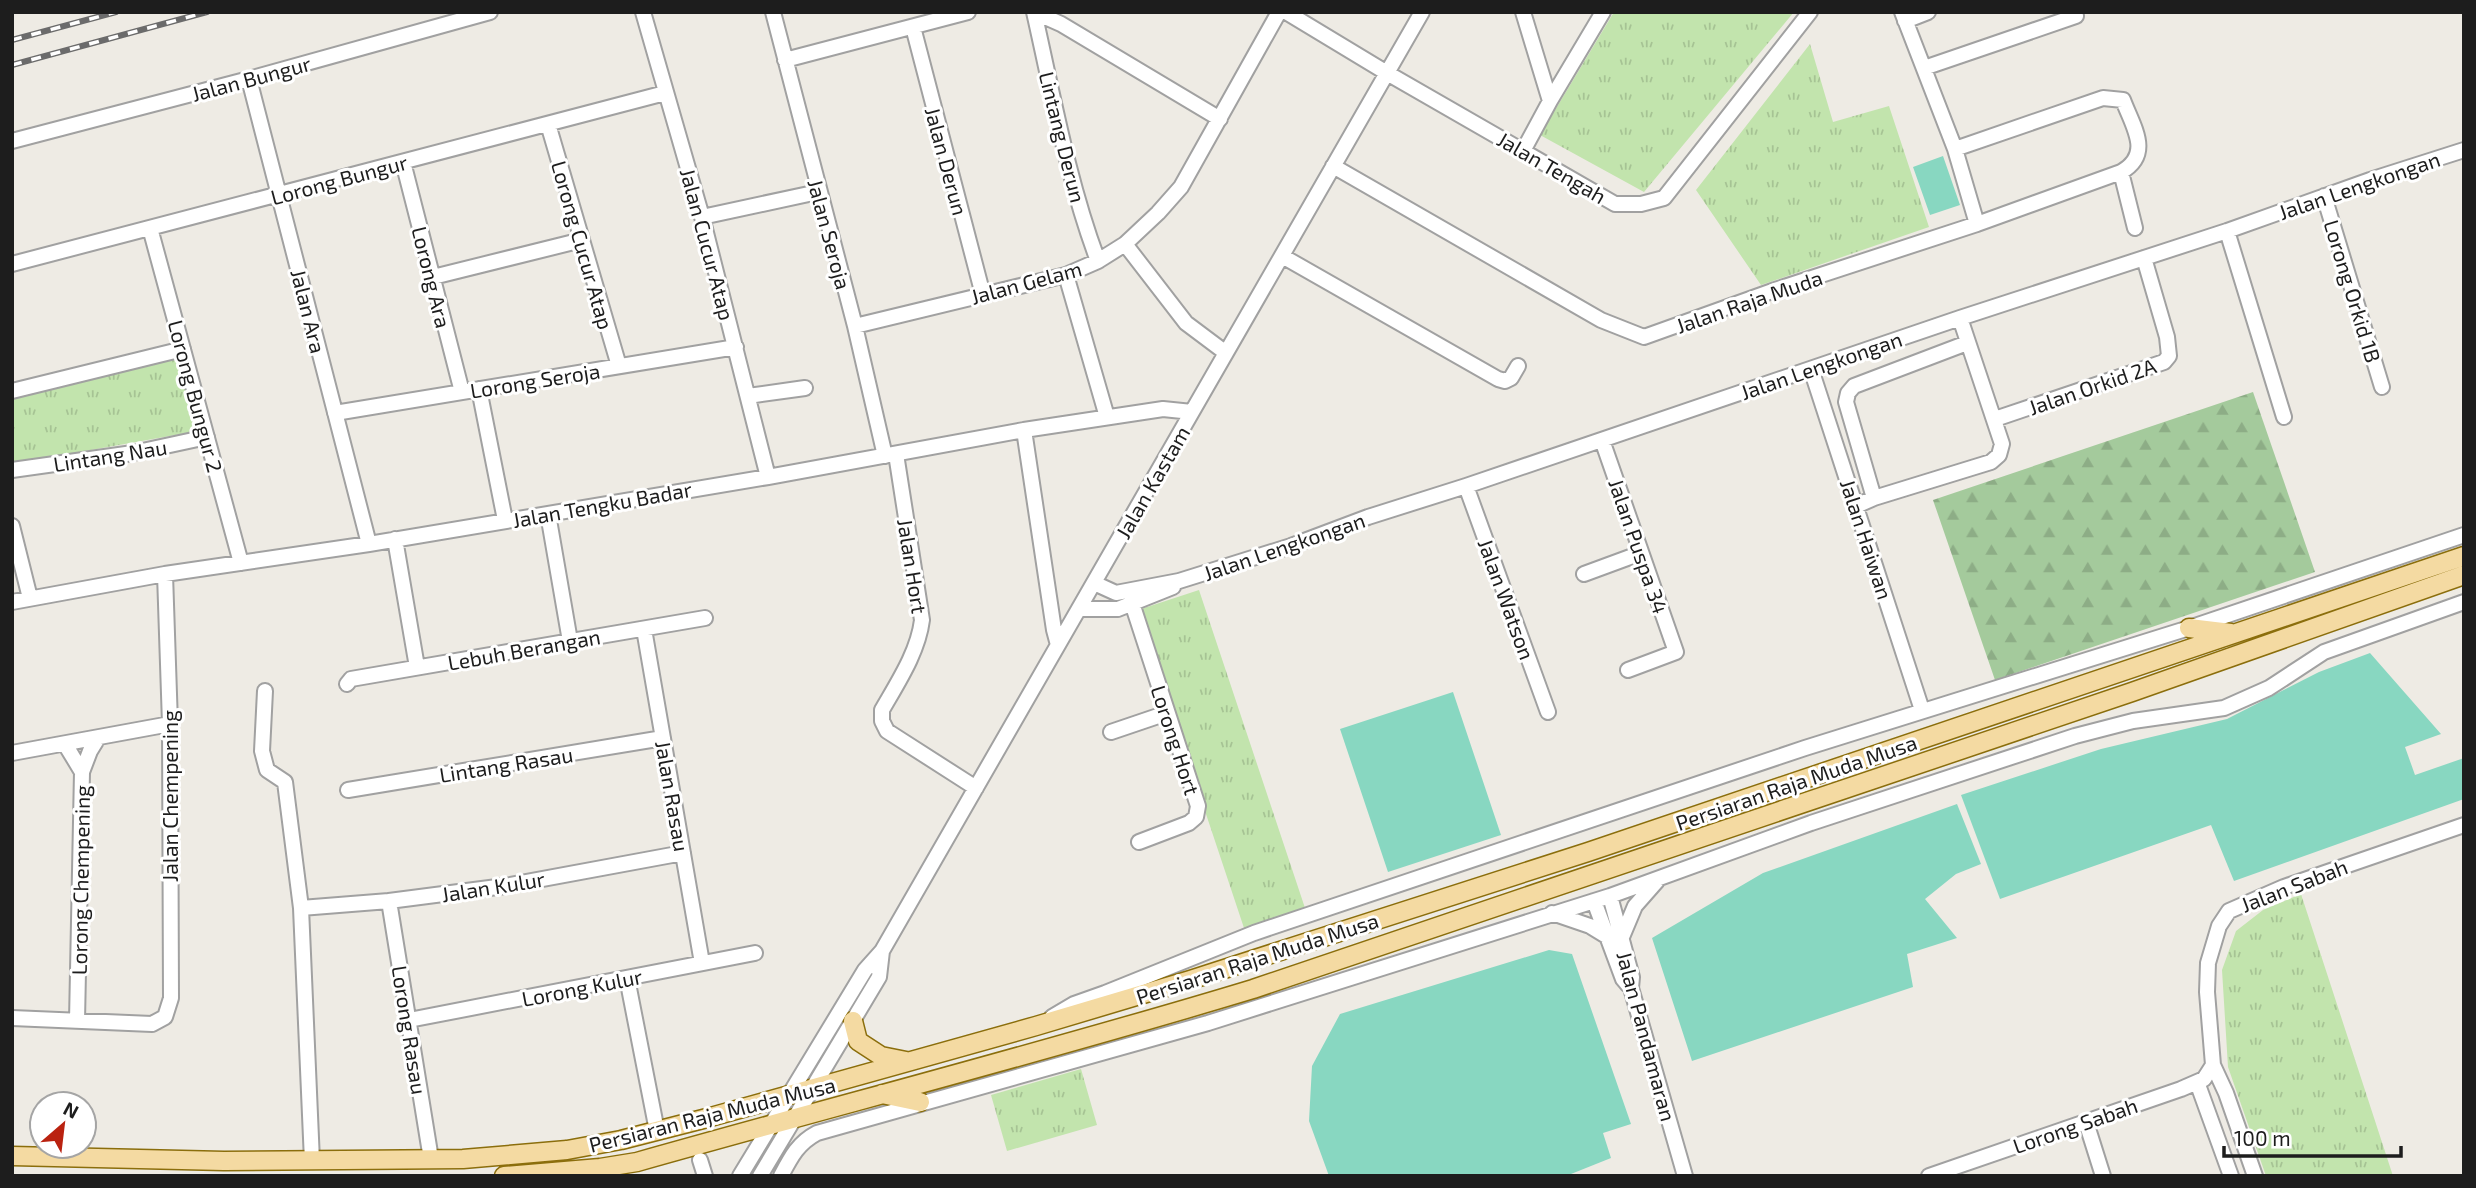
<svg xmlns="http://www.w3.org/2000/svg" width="2476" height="1188" font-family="'Exo 2',sans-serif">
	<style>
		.grass { fill: url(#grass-tufts) }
		.forest { fill: url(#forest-firs) }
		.pitch { fill: #88d7c1 }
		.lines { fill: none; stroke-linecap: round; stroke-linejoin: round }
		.minor-casing { stroke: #a1a1a1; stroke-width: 18 }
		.major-casing { stroke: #8b6e0c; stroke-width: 21 }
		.minor { stroke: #fff; stroke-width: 14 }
		.major { stroke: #f4daa2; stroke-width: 18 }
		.rail-casing { stroke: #6b6b6b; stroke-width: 6 }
		.rail { stroke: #fff; stroke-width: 3.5; stroke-dasharray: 10; stroke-linecap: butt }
		.labels { text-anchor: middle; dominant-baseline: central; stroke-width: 6; stroke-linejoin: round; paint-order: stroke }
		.street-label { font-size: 21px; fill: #1d1d1d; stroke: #fff }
	</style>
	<defs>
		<pattern id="grass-tufts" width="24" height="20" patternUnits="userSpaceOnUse" patternTransform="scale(1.75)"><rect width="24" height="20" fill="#c2e4ad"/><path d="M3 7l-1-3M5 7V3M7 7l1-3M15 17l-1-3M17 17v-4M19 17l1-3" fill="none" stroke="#a6c394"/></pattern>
		<pattern id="forest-firs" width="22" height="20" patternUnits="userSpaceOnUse" patternTransform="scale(1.75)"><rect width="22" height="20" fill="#a4ca9c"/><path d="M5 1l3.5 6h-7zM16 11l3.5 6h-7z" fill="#8dad86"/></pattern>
	</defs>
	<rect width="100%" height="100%" fill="#eeebe4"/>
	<path class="grass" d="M 1614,12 L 1794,12 L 1644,192 L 1540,135 Z
		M 1810,44 L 1833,122 L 1889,106 L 1929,227 L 1761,285 L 1696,190 Z
		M 175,357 L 198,431 L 12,464 L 12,399 Z
		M 1199,590 L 1305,908 L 1244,928 L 1138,610 Z
		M 2301,894 L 2393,1176 L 2266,1176 L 2228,1067 L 2222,970 L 2236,931 L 2263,910 Z
		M 1081,1069 L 1097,1125 L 1007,1151 L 991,1095 Z"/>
	<path class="forest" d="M 2253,392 L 2315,572 L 1995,680 L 1933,500 Z"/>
	<path class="pitch" d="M 1943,156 L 1960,205 L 1930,215 L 1913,167 Z
		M 2370,653 L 2441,734 L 2405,747 L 2415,775 L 2464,758 L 2464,799 L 2234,881 L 2211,825 L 2000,899 L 1961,795 L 2101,749 L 2227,719 L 2319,672 Z
		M 1453,692 L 1501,835 L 1388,872 L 1340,729 Z
		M 1957,804 L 1981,864 L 1956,874 L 1925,899 L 1957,938 L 1907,954 L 1913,987 L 1692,1061 L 1652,938 L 1763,873 Z
		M 1549,950 L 1572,954 L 1631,1124 L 1603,1133 L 1611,1158 L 1566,1176 L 1329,1176 L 1309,1121 L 1312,1066 L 1340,1014 Z"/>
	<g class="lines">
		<defs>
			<path id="minor" d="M 643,12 L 702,217 L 768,477
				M 773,12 L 855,326 L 885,456
				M 1034,12 C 1053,96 1068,181 1098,261
				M 1034,12 L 1061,24 L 1220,119
				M 1286,12 L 1387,73 L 1615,204 L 1641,204 L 1664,198 L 1810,12
				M 1523,12 L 1550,101
				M 1905,21 L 1928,12
				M 913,27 L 983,295
				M 785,60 L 968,12
				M 1924,68 L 2076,16
				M 249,79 L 369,544
				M 548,124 L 619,366
				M 12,141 L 249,79 L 490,12
				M 1955,149 L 2103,98 L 2123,100 C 2133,127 2153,154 2121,172 L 1977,224
				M 1523,151 L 1550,101 L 1603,12
				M 403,162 L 462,392
				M 1333,166 L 1601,320 L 1644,337 L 1775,290 L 1977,224 L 1955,149 L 1902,12
				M 2121,172 L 2135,228
				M 2324,196 L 2382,387
				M 702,217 L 818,192
				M 150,228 L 241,563
				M 2227,231 L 2284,417
				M 1125,244 L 1186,323 L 1226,353
				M 1282,256 L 1498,379 L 1505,381 L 1511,378 L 1518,366
				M 12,264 L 665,93
				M 1066,275 L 1107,417
				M 433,277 L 582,240
				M 855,326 L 1066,275 L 1098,261 L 1125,244 L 1158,213 L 1181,187 L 1279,12
				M 1811,369 L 1922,710
				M 479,389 L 505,520
				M 12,391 L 183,349
				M 748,396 L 805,388
				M 335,413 L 736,347
				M 1995,419 L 2164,362 L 2169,356 L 2167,337 L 2144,258
				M 1024,430 L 1054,630 L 1058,645
				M 1602,440 L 1676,652 L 1628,670
				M 896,454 L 922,620 C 918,652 898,682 882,710 L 882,721 L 887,731 L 976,788
				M 12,470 L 133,453 L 207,437
				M 1466,486 L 1548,712
				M 1874,498 L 1846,402 L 1848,393 L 1854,386 L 1967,343
				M 1856,506 L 1874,498 L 1991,462 L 1999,455 L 2002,444 L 1960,318
				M 548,514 L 570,641
				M 12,526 L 30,598
				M 395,539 L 417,667
				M 1584,574 L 1641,553
				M 1094,583 L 1116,593 L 1179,581 L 1291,546 L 1368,517 L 1466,486 L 1960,318 L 2227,231 L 2370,180 L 2464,150
				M 12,602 L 165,574 L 369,544 L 768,477 L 1024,430 L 1163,409 L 1192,412
				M 1132,603 L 1198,806 L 1196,817 L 1189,823 L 1139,842
				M 1079,609 L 1118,609 L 1173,587
				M 644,629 L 702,963
				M 347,684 L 351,679 L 705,618
				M 265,691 L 262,751 L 267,770 L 285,782 L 301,908 L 312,1161
				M 1111,732 L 1167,713
				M 65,744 L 82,772 L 77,1021
				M 12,753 L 170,724
				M 82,772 L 90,751 L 98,738
				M 348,790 L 663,738
				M 1610,896 L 1632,977 L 1631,988 L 1685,1176
				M 389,901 L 431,1159
				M 1594,901 L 1623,979 L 1628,985
				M 301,908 L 389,901 L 505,886 L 683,853
				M 1552,913 L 1590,926 L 1608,937
				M 1622,937 L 1635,906 L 1657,881
				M 627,978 L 657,1131
				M 1052,1017 L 1074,1004 L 1105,993 L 1254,933 L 1805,748 L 2189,628 L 2464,535
				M 12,1018 L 152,1024 L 165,1017 L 171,998 L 170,724 L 165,574
				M 409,1020 L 755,953
				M 2197,1082 L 2231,1176
				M 2086,1122 L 2103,1176
				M 700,1160 L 705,1176
				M 740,1176 L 865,970 L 882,951 L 1422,12
				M 760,1176 L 879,977 L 882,951
				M 781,1176 C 791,1157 798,1143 817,1133 L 1208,1023 L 1610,896 L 1811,823 L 2075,736 L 2133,721 L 2224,708 L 2269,688 L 2324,652 L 2464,602
				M 1929,1176 L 2181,1089 L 2204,1079 L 2213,1065
				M 2255,1176 L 2226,1093 L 2213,1065 L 2207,992 L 2208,963 L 2219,926 L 2229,911 L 2284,887 L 2464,825"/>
			<path id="major" d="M 2189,628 L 2231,633
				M 853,1021 L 858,1041 L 881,1056 L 906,1061
				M 882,1094 L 920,1102
				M 12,1156 L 224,1161 L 463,1159 L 567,1150 L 621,1140 L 707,1118 L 1036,1026 L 1190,980 L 1588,852 L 2464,556
				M 504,1176 L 600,1168 L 637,1162 C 842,1104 1049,1051 1253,989 L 2132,692 L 2464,575"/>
		</defs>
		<use href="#minor" class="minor-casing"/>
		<use href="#major" class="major-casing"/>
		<use href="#minor" class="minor"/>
		<use href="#major" class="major"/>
		<defs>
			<path id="rail" d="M 12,40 L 116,12
				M 12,65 L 207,12"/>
		</defs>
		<use href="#rail" class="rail-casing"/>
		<use href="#rail" class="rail"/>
	</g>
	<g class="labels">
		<g class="street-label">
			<text transform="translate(251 78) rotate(-15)">Jalan Bungur</text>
			<text transform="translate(1063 137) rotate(76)">Lintang Derun</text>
			<text transform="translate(947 161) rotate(75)">Jalan Derun</text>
			<text transform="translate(1552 167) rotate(30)">Jalan Tengah</text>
			<text transform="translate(339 179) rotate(-15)">Lorong Bungur</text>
			<text transform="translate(2359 185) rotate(-19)">Jalan Lengkongan</text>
			<text transform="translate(830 234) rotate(75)">Jalan Seroja</text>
			<text transform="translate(708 244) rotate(75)">Jalan Cucur Atap</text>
			<text transform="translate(583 245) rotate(74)">Lorong Cucur Atap</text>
			<text transform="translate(432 277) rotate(76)">Lorong Ara</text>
			<text transform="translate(1026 282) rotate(-15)">Jalan Gelam</text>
			<text transform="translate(2353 291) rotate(73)">Lorong Orkid 1B</text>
			<text transform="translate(1749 301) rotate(-19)">Jalan Raja Muda</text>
			<text transform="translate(309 311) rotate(76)">Jalan Ara</text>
			<text transform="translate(1821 365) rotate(-19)">Jalan Lengkongan</text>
			<text transform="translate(535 380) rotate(-9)">Lorong Seroja</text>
			<text transform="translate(2092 386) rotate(-19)">Jalan Orkid 2A</text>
			<text transform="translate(196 396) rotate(75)">Lorong Bungur 2</text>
			<text transform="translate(110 455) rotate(-9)">Lintang Nau</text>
			<text transform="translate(1152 482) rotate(-60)">Jalan Kastam</text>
			<text transform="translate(602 504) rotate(-10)">Jalan Tengku Badar</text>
			<text transform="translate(1867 539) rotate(72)">Jalan Haiwan</text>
			<text transform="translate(1284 546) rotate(-19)">Jalan Lengkongan</text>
			<text transform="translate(1639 546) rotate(71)">Jalan Puspa 34</text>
			<text transform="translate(913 566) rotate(81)">Jalan Hort</text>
			<text transform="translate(1507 599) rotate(70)">Jalan Watson</text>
			<text transform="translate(524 649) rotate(-10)">Lebuh Berangan</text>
			<text transform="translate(1176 740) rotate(72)">Lorong Hort</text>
			<text transform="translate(506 764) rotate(-9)">Lintang Rasau</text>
			<text transform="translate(1796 782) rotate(-19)">Persiaran Raja Muda Musa</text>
			<text transform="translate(169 796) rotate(-90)">Jalan Chempening</text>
			<text transform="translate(673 796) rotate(80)">Jalan Rasau</text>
			<text transform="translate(80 880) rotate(-89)">Lorong Chempening</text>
			<text transform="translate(2294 885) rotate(-21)">Jalan Sabah</text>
			<text transform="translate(493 886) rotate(-9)">Jalan Kulur</text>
			<text transform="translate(1257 958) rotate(-18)">Persiaran Raja Muda Musa</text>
			<text transform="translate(582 987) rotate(-11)">Lorong Kulur</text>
			<text transform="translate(410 1030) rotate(81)">Lorong Rasau</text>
			<text transform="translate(1647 1036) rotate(75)">Jalan Pandamaran</text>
			<text transform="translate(712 1114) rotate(-14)">Persiaran Raja Muda Musa</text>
			<text transform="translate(2075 1125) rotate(-19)">Lorong Sabah</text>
		</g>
	</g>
	<rect width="2476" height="1188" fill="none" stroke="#1d1d1d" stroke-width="28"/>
	<g transform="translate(63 1125) rotate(28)"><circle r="33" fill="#ffffff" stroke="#a5a5a5" stroke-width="2"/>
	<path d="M0-5L12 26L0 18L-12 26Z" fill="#ba2210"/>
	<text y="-10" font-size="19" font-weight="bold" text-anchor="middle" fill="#1d1d1d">N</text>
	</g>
	<path d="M2224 1146v10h177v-10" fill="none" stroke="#1d1d1d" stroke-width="3.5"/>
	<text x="2234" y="1146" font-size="21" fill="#1d1d1d" stroke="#ffffff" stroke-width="5" paint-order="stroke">100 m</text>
</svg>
